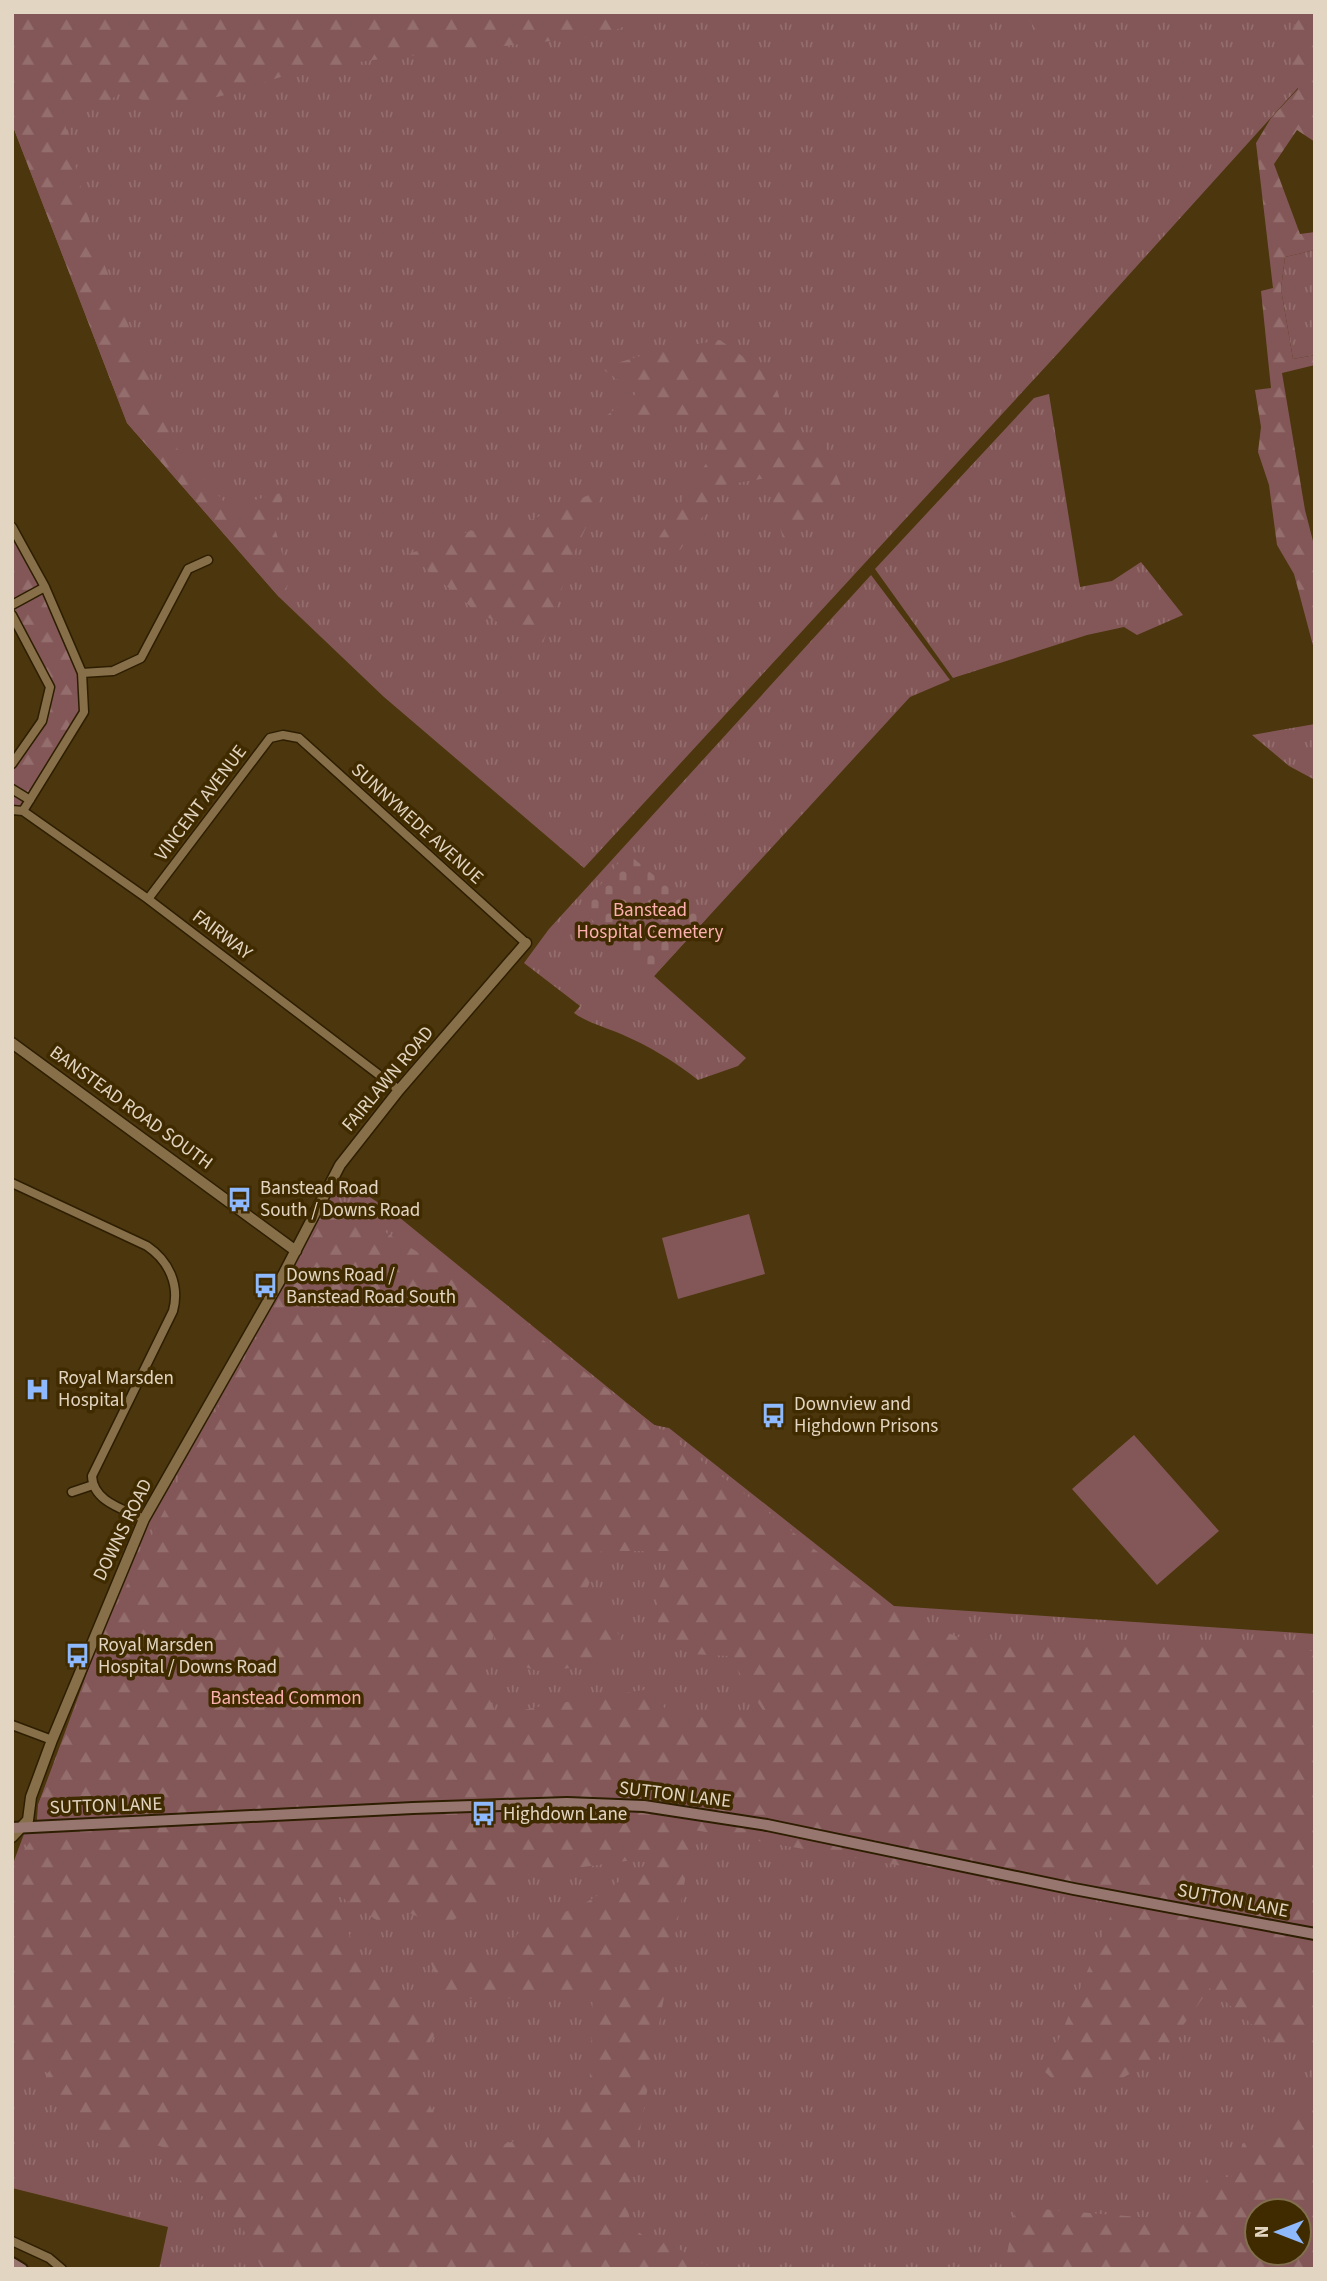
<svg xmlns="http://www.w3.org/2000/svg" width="1327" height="2281" font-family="'Source Sans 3',sans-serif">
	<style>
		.grass { fill: url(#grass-tufts); fill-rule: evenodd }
		.forest { fill: url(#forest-firs); fill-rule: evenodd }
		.cemetery { fill: url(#cemetery-stones) }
		.pitch { fill: #835757 }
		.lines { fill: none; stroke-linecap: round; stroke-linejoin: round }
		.minor-casing { stroke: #2e1e01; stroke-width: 11 }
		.tertiary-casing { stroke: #2e1e01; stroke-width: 13 }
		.secondary-casing { stroke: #2e1e01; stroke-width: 14 }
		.minor { stroke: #877049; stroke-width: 8 }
		.tertiary { stroke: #877049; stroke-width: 10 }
		.secondary { stroke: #987670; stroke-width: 10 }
		.labels { text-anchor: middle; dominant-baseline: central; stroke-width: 7; stroke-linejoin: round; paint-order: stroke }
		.street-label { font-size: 19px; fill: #e2d5c1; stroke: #402b01 }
		.park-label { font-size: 19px; fill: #fcb0af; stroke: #402b01 }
		.poi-label { font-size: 19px; fill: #e2d5c1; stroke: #402b01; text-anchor: start }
	</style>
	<defs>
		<pattern id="grass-tufts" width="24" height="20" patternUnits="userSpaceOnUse" patternTransform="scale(1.75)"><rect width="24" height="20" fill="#835757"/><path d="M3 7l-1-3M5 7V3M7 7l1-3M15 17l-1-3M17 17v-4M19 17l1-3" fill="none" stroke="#946e6d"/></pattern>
		<pattern id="forest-firs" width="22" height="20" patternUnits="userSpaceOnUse" patternTransform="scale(1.75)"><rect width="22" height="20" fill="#835757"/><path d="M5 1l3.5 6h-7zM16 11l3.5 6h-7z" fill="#946e6d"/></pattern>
		<pattern id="cemetery-stones" width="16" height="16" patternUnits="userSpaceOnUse" patternTransform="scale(1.75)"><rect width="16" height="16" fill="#835757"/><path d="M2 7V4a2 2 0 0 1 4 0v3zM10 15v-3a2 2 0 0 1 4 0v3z" fill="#946e6d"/></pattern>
	</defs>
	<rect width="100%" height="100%" fill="#4b360d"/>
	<path class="grass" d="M 12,12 L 1315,12 L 1315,69 L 1061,350 L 584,868 L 384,697 L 279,597 L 127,423 L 12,124 Z
		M 1315,250 L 1315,355 L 1293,359 L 1281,289 L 1285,257 Z
		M 1049,394 L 1080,587 L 1112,581 L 1141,562 L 1183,615 L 1137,635 L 1124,627 L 1087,635 L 953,678 L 875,569 L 1034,398 Z
		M 871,575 L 950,680 L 910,697 L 654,976 L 746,1058 L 738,1066 L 698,1080 C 674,1061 649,1046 621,1034 C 605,1027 588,1023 574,1013 L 580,1006 L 524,963 L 549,929 Z
		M 1315,724 L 1315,780 L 1289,766 L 1252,735 Z
		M 344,1180 L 394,1213 L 654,1425 L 669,1428 L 894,1606 L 1315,1634 L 1315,2269 L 159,2269 L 168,2227 L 12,2188 L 12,1866 L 24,1834 L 36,1832 L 38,1805 L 144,1519 L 328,1189 ZM 1257,2211 L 1299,2211 L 1299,2253 L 1257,2253 Z"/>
	<path class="forest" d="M 12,12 L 705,12 L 655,15 L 599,36 L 372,60 L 293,73 L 225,95 L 180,106 L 150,104 L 124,91 L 108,101 L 62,112 L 93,236 L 179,453 L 229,507 L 284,492 L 275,528 L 290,582 L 279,597 L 127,423 L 12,124 Z
		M 1025,12 L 1050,12 L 1057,23 L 1041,39 Z
		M 1304,12 L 1315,12 L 1315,142 L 1297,130 L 1274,164 L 1300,234 L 1315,232 L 1315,250 L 1285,257 L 1281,289 L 1293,359 L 1315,355 L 1315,365 L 1282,373 L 1305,510 L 1315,549 L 1315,653 L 1294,574 L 1277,545 L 1269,485 L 1258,452 L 1261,427 L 1255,390 L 1271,388 L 1261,291 L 1273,288 L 1256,143 L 1271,118 L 1298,89 L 1288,34 Z
		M 720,340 L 774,379 L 791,438 L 824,443 L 843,491 L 785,547 L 767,478 L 724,485 L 680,550 L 658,539 L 714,451 L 680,421 L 599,421 L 637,393 L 601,368 L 653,352 Z
		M 605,488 L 575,551 L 543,643 L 478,613 L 409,554 L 470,531 L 519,525 Z
		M 12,527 L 82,673 L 84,712 L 23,811 L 12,810 L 12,764 L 42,721 L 50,687 L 12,615 Z
		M 333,1200 L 471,1285 L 754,1501 L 889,1609 L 963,1639 L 1315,1651 L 1315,2051 L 1278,2047 L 1210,1988 L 1161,2056 L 1112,2084 L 1088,2085 L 1055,2081 L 1045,2072 L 1116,1903 L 694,1830 L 627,2203 L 631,2227 L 660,2247 L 666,2240 L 698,2262 L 723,2269 L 262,2269 L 241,2224 L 170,2173 L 165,2161 L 165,2148 L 142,2140 L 136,2160 L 105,2151 L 47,2088 L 46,2075 L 64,2054 L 53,2046 L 15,2075 L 12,2074 L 12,1866 L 36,1834 L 43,1814 L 38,1805 L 109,1621 L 192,1455 ZM 601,1551 L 676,1551 L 658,1590 L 658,1624 L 690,1654 L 729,1656 L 770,1722 L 763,1719 L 707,1715 L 673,1719 L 650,1689 L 541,1706 L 498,1716 L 476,1673 L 494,1635 L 493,1656 L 537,1671 L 593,1666 L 621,1637 L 585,1595 ZM 626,1861 L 650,1862 L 579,1907 L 524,1926 L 491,1966 L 426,1951 L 445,1999 L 524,1998 L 593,1990 L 589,2098 L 554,2129 L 468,2155 L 441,2135 L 416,2067 L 437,2030 L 401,1990 L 364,1965 L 326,1887 L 381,1923 L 395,1907 L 442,1927 L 526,1875 Z
		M 1315,2097 L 1315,2269 L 1004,2269 L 1016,2207 L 1188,2221 L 1208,2177 L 1238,2177 L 1242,2144 L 1278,2125 L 1294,2098 ZM 1257,2211 L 1299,2211 L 1299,2253 L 1257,2253 Z"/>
	<path class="cemetery" d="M 627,853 L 706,919 L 654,976 L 580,909 Z"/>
	<path class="pitch" d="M 749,1214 L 765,1274 L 678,1299 L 662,1238 Z
		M 1134,1435 L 1219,1531 L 1157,1585 L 1072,1489 Z"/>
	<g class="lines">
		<defs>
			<path id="minor" d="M 12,527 L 45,587 L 82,673 L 84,712 L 23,811
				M 12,605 L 45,587
				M 12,615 L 50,687 L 42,721 L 12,764
				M 82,673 L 113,671 L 141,658 L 188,569 L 208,560
				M 12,789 L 30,800
				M 12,810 L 23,811
				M 23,811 L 148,899 L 399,1090
				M 148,899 L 270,738 L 283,735 L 299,738 L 526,943
				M 12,1183 L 147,1246 C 169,1261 180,1285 173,1311 L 92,1476 C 93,1502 124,1509 144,1519
				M 72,1492 L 93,1485
				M 12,1725 L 52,1740
				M 12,2241 L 49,2258 L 62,2269"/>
			<path id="tertiary" d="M 12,1043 L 296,1251
				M 12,1837 L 28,1820 L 31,1797 L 52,1740 L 144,1519 L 283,1275 L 340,1165 L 399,1090 L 526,943"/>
			<path id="secondary" d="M 12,1828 L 413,1808 L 567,1803 L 644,1806 L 767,1825 L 1074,1889 L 1315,1934
				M 12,2263 L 22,2269"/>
		</defs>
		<use href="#minor" class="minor-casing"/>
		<use href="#tertiary" class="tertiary-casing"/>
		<use href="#secondary" class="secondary-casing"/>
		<use href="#minor" class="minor"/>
		<use href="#tertiary" class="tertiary"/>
		<use href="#secondary" class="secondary"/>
	</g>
	<defs>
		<symbol id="bus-bare" viewBox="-9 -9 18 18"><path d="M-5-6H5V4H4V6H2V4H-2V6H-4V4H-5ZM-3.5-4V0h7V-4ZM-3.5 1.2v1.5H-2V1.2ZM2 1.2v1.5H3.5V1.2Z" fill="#8eb9fd" stroke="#402b01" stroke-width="2.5" paint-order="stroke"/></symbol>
		<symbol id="hospital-bare" viewBox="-9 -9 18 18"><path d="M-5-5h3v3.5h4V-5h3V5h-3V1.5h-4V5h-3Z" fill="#8eb9fd" stroke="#402b01" stroke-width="2.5" paint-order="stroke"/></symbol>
	</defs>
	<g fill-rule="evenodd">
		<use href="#bus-bare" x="222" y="1182" width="35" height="35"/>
		<use href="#bus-bare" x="248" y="1268" width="35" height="35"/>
		<use href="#hospital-bare" x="20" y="1372" width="35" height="35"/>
		<use href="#bus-bare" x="756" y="1398" width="35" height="35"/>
		<use href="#bus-bare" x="60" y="1638" width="35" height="35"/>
		<use href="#bus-bare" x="466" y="1796" width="35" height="35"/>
	</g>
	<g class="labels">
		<g class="street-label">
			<text transform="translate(201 803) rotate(-53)">VINCENT AVENUE</text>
			<text transform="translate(417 824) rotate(42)">SUNNYMEDE AVENUE</text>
			<text transform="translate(222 935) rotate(37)">FAIRWAY</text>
			<text transform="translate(388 1079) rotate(-50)">FAIRLAWN ROAD</text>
			<text transform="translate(131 1108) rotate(36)">BANSTEAD ROAD SOUTH</text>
			<text transform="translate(123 1530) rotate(-64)">DOWNS ROAD</text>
			<text transform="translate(675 1795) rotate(7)">SUTTON LANE</text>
			<text transform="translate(106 1806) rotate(-2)">SUTTON LANE</text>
			<text transform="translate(1233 1901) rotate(11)">SUTTON LANE</text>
		</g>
		<g class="park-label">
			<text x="650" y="910">Banstead<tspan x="650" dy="22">Hospital Cemetery</tspan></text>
			<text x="286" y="1698">Banstead Common</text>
		</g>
		<g class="poi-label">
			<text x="260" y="1188">Banstead Road<tspan x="260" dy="22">South / Downs Road</tspan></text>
			<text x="286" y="1275">Downs Road /<tspan x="286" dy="22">Banstead Road South</tspan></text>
			<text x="58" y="1378">Royal Marsden<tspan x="58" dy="22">Hospital</tspan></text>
			<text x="794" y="1404">Downview and<tspan x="794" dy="22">Highdown Prisons</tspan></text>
			<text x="98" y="1645">Royal Marsden<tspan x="98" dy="22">Hospital / Downs Road</tspan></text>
			<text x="503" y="1814">Highdown Lane</text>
		</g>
	</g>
	<rect width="1327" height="2281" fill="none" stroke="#e2d5c1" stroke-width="28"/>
	<g transform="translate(1278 2232) rotate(270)"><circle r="33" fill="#402b01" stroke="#816f4e" stroke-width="2"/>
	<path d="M0-5L12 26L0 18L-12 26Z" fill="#8eb9fd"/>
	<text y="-10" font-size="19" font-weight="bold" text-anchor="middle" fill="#e2d5c1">N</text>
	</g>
</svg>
